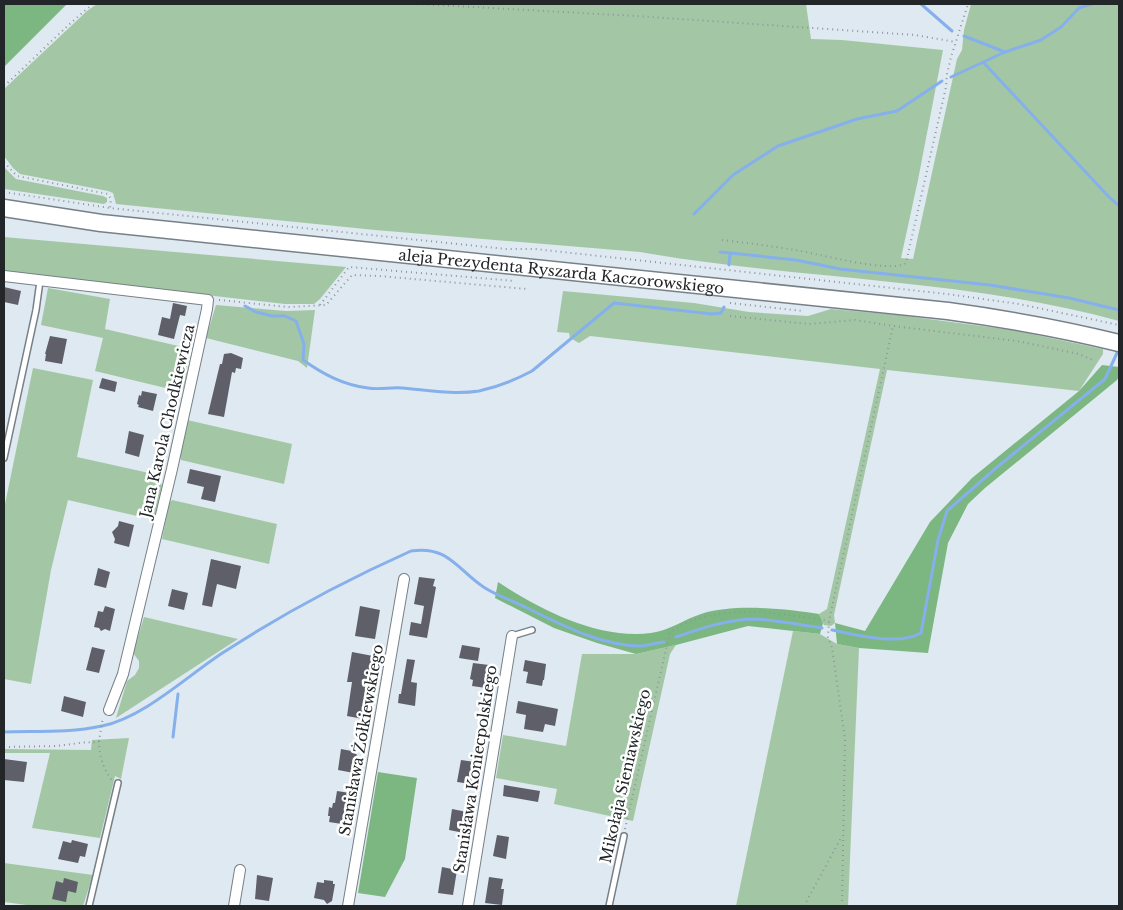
<svg xmlns="http://www.w3.org/2000/svg" width="1123" height="910" font-family="'Libre Baskerville',serif">
	<style>
		.green { fill: #a3c7a5 }
		.forest { fill: #7cb782 }
		.lines { fill: none; stroke-linecap: round; stroke-linejoin: round }
		.stream { stroke: #85b0eb; stroke-width: 3 }
		.building { fill: #5f5f69 }
		.service-casing { stroke: #778087; stroke-width: 8 }
		.minor-casing { stroke: #778087; stroke-width: 12 }
		.primary-casing { stroke: #778087; stroke-width: 19 }
		.path { stroke: #8d959b; stroke-width: 2; stroke-dasharray: 1 4; stroke-linecap: butt }
		.service { stroke: #fff; stroke-width: 5 }
		.minor { stroke: #fff; stroke-width: 10 }
		.primary { stroke: #fff; stroke-width: 16 }
		.labels { text-anchor: middle; dominant-baseline: central; stroke-width: 5; stroke-linejoin: round; paint-order: stroke }
		.street-label { font-size: 15px; fill: #222629; stroke: #fff }
	</style>
	<rect width="100%" height="100%" fill="#dfe9f1"/>
	<path class="green" d="M 97,4 L 806,4 L 811,39 L 842,40 L 943,50 L 918,180 L 901,258 L 913,259 L 957,59 L 962,50 L 964,30 L 971,4 L 1119,4 L 1119,321 C 963,278 799,280 640,252 L 375,230 L 116,204 L 113,193 L 108,191 L 20,174 L 13,168 L 4,156 L 4,89 L 87,11 Z
		M 4,167 L 16,179 L 103,196 L 107,198 L 107,202 L 104,204 L 4,189 Z
		M 4,237 L 346,267 L 320,299 L 314,304 L 285,304 L 4,272 Z
		M 48,288 L 110,299 L 105,329 L 187,348 L 187,373 L 183,390 L 178,391 L 95,371 L 103,338 L 41,325 Z
		M 563,291 L 694,303 L 749,312 L 808,316 L 831,309 L 898,315 L 1012,330 L 1103,349 L 1103,354 L 1079,391 L 887,370 L 834,615 L 835,623 L 831,626 L 824,625 L 819,614 L 827,609 L 880,369 L 590,336 L 579,343 L 570,338 L 569,333 L 557,332 Z
		M 216,305 L 286,311 L 315,310 L 307,368 L 298,361 L 206,338 Z
		M 33,368 L 93,380 L 77,457 L 158,475 L 162,486 L 154,520 L 68,500 L 51,570 L 31,684 L 4,679 L 4,509 Z
		M 187,420 L 292,444 L 284,484 L 181,460 L 180,456 Z
		M 172,500 L 277,524 L 269,564 L 162,539 L 169,503 Z
		M 144,617 L 238,639 L 116,718 L 127,681 L 135,675 L 139,668 L 139,661 L 133,653 Z
		M 793,631 L 820,634 L 837,644 L 859,648 L 848,906 L 736,906 Z
		M 676,645 L 670,654 L 633,821 L 554,804 L 557,789 L 496,778 L 503,735 L 566,746 L 582,654 L 636,654 Z
		M 129,738 L 121,779 L 115,776 L 100,838 L 32,828 L 50,753 L 4,753 L 4,749 L 91,750 L 92,740 Z
		M 4,863 L 93,875 L 83,906 L 34,906 L 4,902 Z"/>
	<path class="forest" d="M 4,4 L 67,4 L 4,67 Z
		M 1102,365 L 1119,367 L 1119,376 L 1117,380 L 985,488 L 968,504 L 948,543 L 928,653 L 859,648 L 837,644 L 835,623 L 865,631 L 930,522 L 972,478 L 1079,391 Z
		M 498,582 C 540,610 600,640 651,633 C 668,631 685,619 701,614 C 735,603 785,609 819,614 L 823,623 L 820,634 L 748,626 L 676,645 L 636,654 L 597,643 L 554,628 L 495,598 Z
		M 378,772 L 417,778 L 405,859 L 385,897 L 358,893 Z"/>
	<g class="lines">
		<path class="stream" d="M 921,4 L 952,31
			M 964,36 L 1005,52
			M 983,62 L 1108,196 L 1119,206
			M 951,77 L 1005,52 L 1041,40 L 1061,27 L 1079,8 L 1092,4
			M 694,214 L 733,175 L 778,146 L 857,119 L 897,111 L 942,81
			M 720,252 L 730,253 L 729,265
			M 730,253 L 796,260 L 840,269 L 990,285 L 1069,298 L 1119,310
			M 245,306 L 256,312 L 272,316 L 285,316 L 296,321 L 304,344 L 303,360 C 323,374 343,385 368,388 C 379,390 391,387 402,388 C 427,390 454,395 479,391 C 497,387 515,380 532,371 L 614,303 L 712,314 L 721,313 L 724,307
			M 832,630 C 857,635 898,646 921,633 L 938,540 L 947,511 L 996,468 L 1105,379 L 1117,353
			M 676,637 C 702,628 728,619 756,619 C 778,620 800,625 822,628
			M 4,732 C 36,731 70,733 102,726 C 145,717 188,675 224,652 C 284,613 346,580 411,551 C 449,545 458,571 485,588 C 498,596 513,601 527,608 C 562,625 601,646 641,646 C 649,645 656,643 664,642
			M 173,737 L 178,694"/>
	</g>
	<path class="building" d="M 4,287 L 21,291 L 18,305 L 4,302 Z
		M 173,303 L 187,306 L 185,316 L 180,315 L 174,339 L 158,335 L 162,317 L 170,319 Z
		M 50,336 L 67,339 L 62,364 L 45,361 L 46,354 L 45,354 Z
		M 231,353 L 243,358 L 241,369 L 236,368 L 235,373 L 232,372 L 224,417 L 208,414 L 220,364 L 222,364 L 224,354 Z
		M 102,378 L 117,382 L 115,392 L 99,388 Z
		M 142,391 L 157,394 L 153,411 L 138,407 L 139,405 L 137,404 L 139,395 L 141,396 Z
		M 129,431 L 144,435 L 139,457 L 125,453 Z
		M 190,469 L 221,476 L 215,502 L 201,499 L 204,487 L 187,483 Z
		M 119,521 L 134,525 L 129,547 L 114,543 L 115,539 L 112,532 L 118,526 Z
		M 211,559 L 241,566 L 236,589 L 217,584 L 212,607 L 202,605 Z
		M 98,568 L 110,572 L 106,588 L 94,585 Z
		M 419,577 L 435,579 L 433,586 L 436,587 L 427,638 L 409,635 L 411,622 L 421,624 L 424,606 L 414,604 Z
		M 172,589 L 188,593 L 184,610 L 168,606 Z
		M 105,606 L 115,609 L 110,631 L 105,629 L 101,631 L 99,628 L 94,627 L 98,611 L 103,612 Z
		M 360,606 L 380,610 L 375,639 L 355,636 Z
		M 462,645 L 480,648 L 478,661 L 459,658 Z
		M 92,647 L 105,650 L 99,673 L 86,670 Z
		M 352,652 L 373,656 L 363,719 L 347,716 L 352,682 L 347,682 Z
		M 407,659 L 415,660 L 411,682 L 417,683 L 415,706 L 398,703 L 399,694 L 401,694 Z
		M 525,660 L 546,664 L 544,680 L 543,680 L 542,686 L 526,683 L 528,672 L 523,671 Z
		M 473,663 L 489,665 L 489,682 L 487,682 L 486,688 L 472,686 L 473,680 L 470,679 Z
		M 64,696 L 86,702 L 83,717 L 61,711 Z
		M 518,701 L 558,709 L 555,726 L 545,724 L 543,732 L 524,729 L 526,715 L 516,713 Z
		M 341,749 L 357,752 L 354,773 L 338,770 Z
		M 4,759 L 27,762 L 24,782 L 4,780 Z
		M 461,760 L 475,762 L 471,784 L 457,782 Z
		M 504,785 L 540,791 L 538,802 L 503,796 Z
		M 337,791 L 350,793 L 346,819 L 343,819 L 342,824 L 329,822 L 330,816 L 328,816 L 329,807 L 332,808 L 333,803 L 335,803 Z
		M 452,809 L 467,812 L 464,833 L 449,830 Z
		M 497,835 L 509,837 L 506,859 L 493,856 Z
		M 72,840 L 88,844 L 85,857 L 80,856 L 78,863 L 58,859 L 63,841 L 71,843 Z
		M 442,867 L 457,870 L 453,895 L 438,893 Z
		M 257,875 L 273,878 L 269,901 L 255,899 Z
		M 489,877 L 503,879 L 501,889 L 504,889 L 502,905 L 485,903 Z
		M 64,878 L 78,882 L 76,893 L 68,891 L 66,902 L 52,899 L 56,881 L 63,883 Z
		M 324,880 L 333,881 L 333,884 L 335,884 L 332,901 L 327,904 L 324,900 L 314,898 L 317,882 L 324,883 Z"/>
	<g class="lines">
		<defs>
			<path id="service" d="M 4,458 L 36,310 L 40,281
				M 512,636 L 532,630
				M 89,906 L 118,783
				M 609,906 L 624,836"/>
			<path id="minor" d="M 4,276 L 208,300 L 207,309 L 172,469 L 123,674 L 109,710
				M 234,906 L 240,870
				M 348,906 L 404,579
				M 468,906 L 512,636"/>
			<g id="primary">
				<path id="s1" d="M 4,208 L 101,223 L 948,311 C 1006,319 1063,329 1119,343"/>
			</g>
		</defs>
		<use href="#service" class="service-casing"/>
		<use href="#minor" class="minor-casing"/>
		<use href="#primary" class="primary-casing"/>
		<path class="path" d="M 418,4 L 636,16 L 915,35 L 956,42
			M 4,86 C 34,59 62,29 93,4
			M 4,162 L 17,176 L 108,194 L 111,199 L 110,208
			M 4,192 L 110,208 L 506,249 L 535,249 L 947,294 L 1019,304 L 1119,325
			M 722,240 C 747,243 771,246 795,250 C 816,253 890,274 906,263 L 946,87 L 947,74 L 951,57 L 968,4
			M 219,300 L 288,307 L 326,305 L 352,275 L 379,276 L 527,289
			M 730,303 L 803,311
			M 320,305 L 349,267 L 515,281
			M 730,316 L 809,324 L 855,320 L 893,326 L 1017,341 L 1079,354 L 1095,361
			M 99,741 C 99,755 103,769 112,780
			M 4,747 L 57,746 L 87,742 L 92,743 L 99,741 L 103,717
			M 625,829 L 670,632 C 678,628 686,622 694,620 C 740,605 784,614 829,621
			M 804,906 L 842,836
			M 842,906 L 845,739 L 832,648 L 828,637 L 829,621 L 893,326"/>
		<use href="#service" class="service"/>
		<use href="#minor" class="minor"/>
		<use href="#primary" class="primary"/>
	</g>
	<g class="labels">
		<g class="street-label">
			<text stroke="none"><textPath href="#s1" startOffset="561">aleja Prezydenta Ryszarda Kaczorowskiego</textPath></text>
			<text transform="translate(167 421) rotate(-77)">Jana Karola Chodkiewicza</text>
			<text transform="translate(361 740) rotate(-80)">Stanisława Żółkiewskiego</text>
			<text transform="translate(475 769) rotate(-81)">Stanisława Koniecpolskiego</text>
			<text transform="translate(625 776) rotate(-77)">Mikołaja Sieniawskiego</text>
		</g>
	</g>
	<rect width="1123" height="910" fill="none" stroke="#222629" stroke-width="10"/>
</svg>
